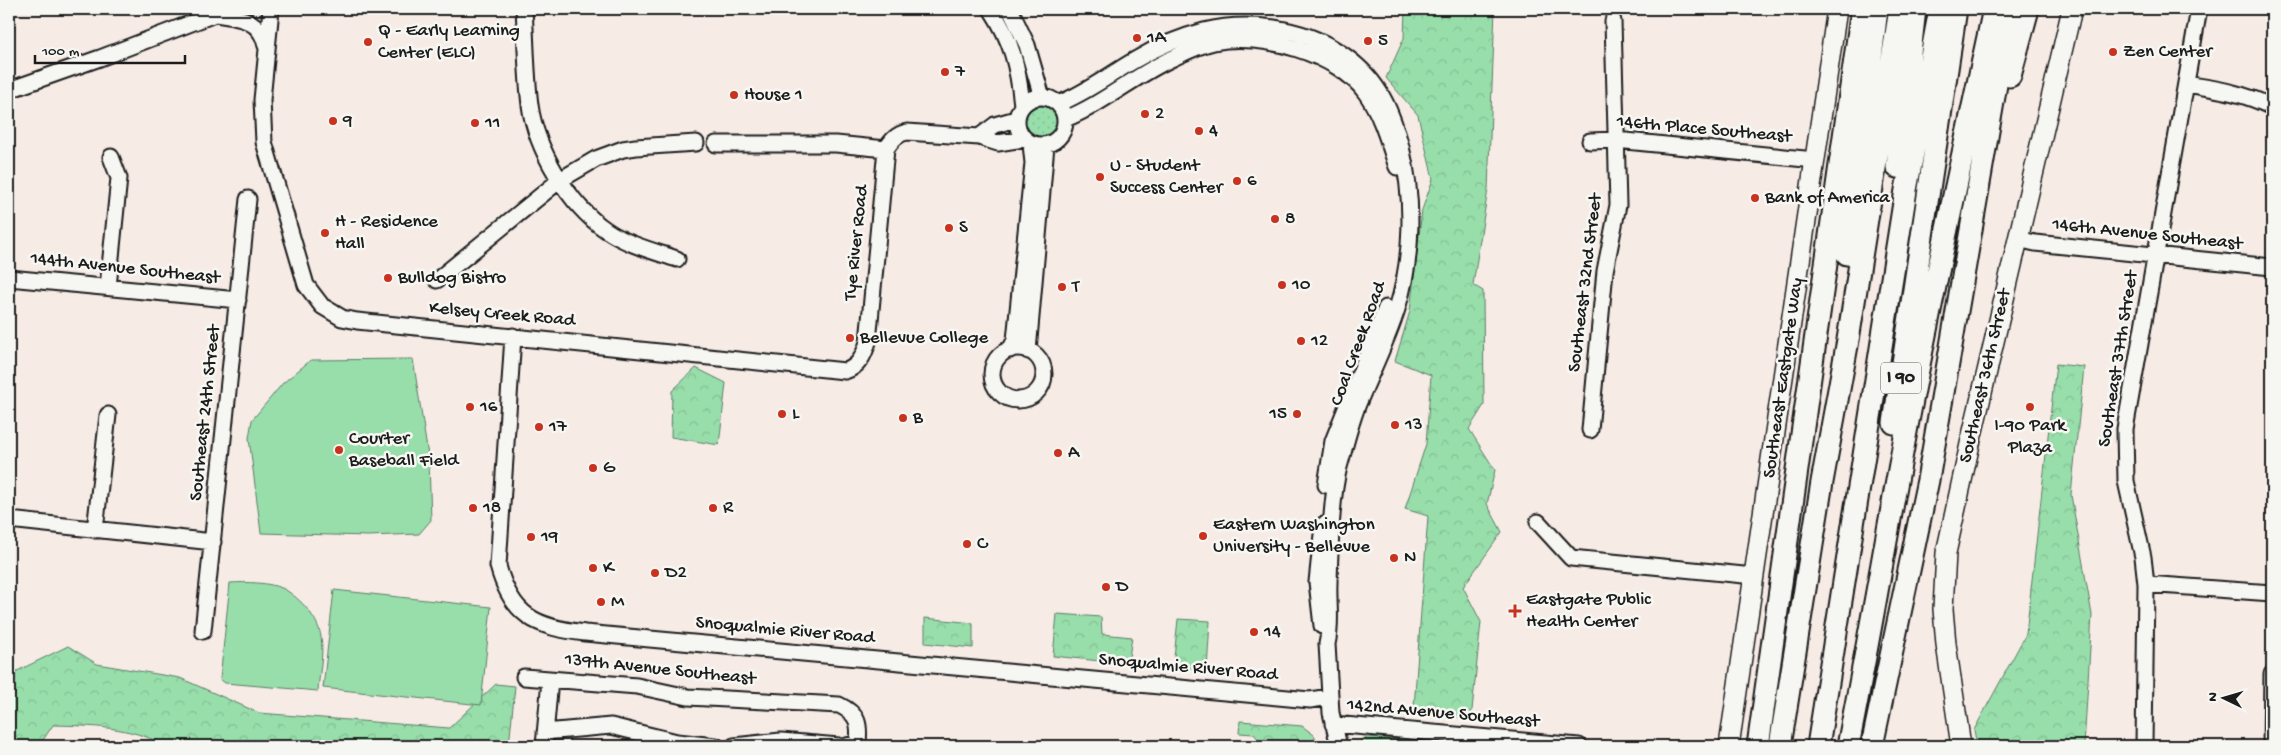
<svg xmlns="http://www.w3.org/2000/svg" width="2281" height="755" font-family="'Gochi Hand',sans-serif">
	<style>
		.green { fill: url(#green-dots); stroke: #5a7d64 }
		.forest { fill: url(#forest-crowns); stroke: #5a7d64 }
		.pitch { fill: #98deab; stroke: #5a7d64 }
		.lines { fill: none; stroke-linecap: round; stroke-linejoin: round }
		.minor-casing { stroke: #1c1c1c; stroke-width: 19 }
		.major-casing { stroke: #1c1c1c; stroke-width: 22 }
		.highway-casing { stroke: #1c1c1c; stroke-width: 25 }
		.minor { stroke: #f6f6f2; stroke-width: 15 }
		.major { stroke: #f6f6f2; stroke-width: 19 }
		.highway { stroke: #f6f6f2; stroke-width: 21 }
		.poi-dot { fill: #c8321e; stroke: #f6f6f2; stroke-width: 2 }
		.labels { text-anchor: middle; dominant-baseline: central; stroke-width: 5; stroke-linejoin: round; paint-order: stroke }
		.shield { fill: #f6f6f2; stroke: #5d5d5c; stroke-width: 1 }
		.shield-label { font-size: 18px; font-weight: bold; fill: #1c1c1c }
		.poi-label { font-size: 19px; fill: #1c1c1c; stroke: #f6f6f2; text-anchor: start }
		.street-label { font-size: 19px; fill: #1c1c1c; stroke: #f6f6f2 }
	</style>
	<defs>
		<pattern id="green-dots" width="8" height="8" patternUnits="userSpaceOnUse" patternTransform="scale(1.25)"><rect width="8" height="8" fill="#98deab"/><path d="M2 2h.1M6 6h.1" fill="none" stroke="#82be93" stroke-width="1.8" stroke-linecap="round"/></pattern>
		<pattern id="forest-crowns" width="20" height="18" patternUnits="userSpaceOnUse" patternTransform="scale(1.25)"><rect width="20" height="18" fill="#98deab"/><path d="M2 6a3 3 0 1 1 6 0M12 15a3 3 0 1 1 6 0" fill="none" stroke="#82be93"/></pattern>
	</defs>
	<rect width="100%" height="100%" fill="#f7ebe6"/>
	<filter id="ink" filterUnits="userSpaceOnUse"><feTurbulence type="fractalNoise" baseFrequency=".02" numOctaves="2"/><feDisplacementMap in="SourceGraphic" scale="10" xChannelSelector="R" yChannelSelector="G"/><feConvolveMatrix kernelMatrix="1 2 1 2 8 2 1 2 1" color-interpolation-filters="sRGB"/></filter>
	<g filter="url(#ink)">
		<path class="green" d="M1025 122a16 16 0 1 1 32 0a16 16 0 1 1-32 0Z"/>
		<path class="forest" d="M 1405,9 L 1495,9 L 1488,189 L 1473,285 L 1483,291 L 1484,405 L 1469,429 L 1495,470 L 1487,504 L 1502,532 L 1463,587 L 1481,622 L 1471,720 L 1414,707 L 1428,516 L 1405,509 L 1426,444 L 1431,375 L 1395,361 L 1410,311 L 1422,210 L 1433,179 L 1418,115 L 1386,78 L 1404,38 Z
			M 2056,364 L 2084,367 L 2071,495 L 2092,615 L 2084,746 L 1977,746 L 1974,730 L 2026,634 Z
			M 696,368 L 726,383 L 719,445 L 671,437 L 672,391 Z
			M 1057,614 L 1101,617 L 1102,634 L 1132,637 L 1128,664 L 1053,656 Z
			M 925,618 L 973,623 L 973,648 L 925,643 Z
			M 1178,619 L 1210,621 L 1207,670 L 1173,667 Z
			M 68,646 L 97,664 L 180,678 L 259,713 L 449,728 L 496,684 L 515,686 L 509,746 L 165,746 C 132,726 90,726 53,725 L 39,746 L 9,746 L 9,675 Z
			M 1240,721 L 1302,726 L 1314,735 L 1319,746 L 1264,746 L 1254,734 L 1239,733 Z
			M 1368,737 L 1441,743 L 1446,746 L 1355,746 L 1363,739 Z"/>
		<path class="pitch" d="M 413,359 L 429,462 L 431,520 L 419,534 L 368,536 L 261,533 L 249,438 L 252,420 L 283,383 L 311,360 Z
			M 230,583 C 247,582 269,582 284,589 C 300,598 319,619 321,637 C 324,654 319,674 318,691 L 225,683 L 220,679 Z
			M 334,590 L 491,607 L 481,705 L 323,688 Z"/>
		<g class="lines">
			<defs>
				<path id="minor" d="M 271,9 L 262,100 L 264,142 L 306,285 L 322,306 L 342,318 L 357,321 L 845,371 C 859,367 864,355 868,342 L 886,149 C 892,140 897,134 907,132 L 979,137 L 998,143 L 1024,139
					M 524,9 C 526,40 526,73 530,105 C 536,149 569,205 606,230 C 626,244 653,251 677,259
					M 991,9 C 1012,41 1018,67 1022,105
					M 1010,9 L 1027,45 L 1042,97
					M 215,14 C 238,17 261,19 266,46
					M 2186,84 C 2217,89 2244,93 2272,107
					M 9,90 L 100,58 L 228,9
					M1017 121a24 24 0 1 1 48 0a24 24 0 1 1-48 0Z
					M 1058,104 C 1086,93 1109,75 1135,60 C 1155,48 1181,37 1204,31 C 1248,20 1301,27 1339,52 C 1376,76 1390,105 1401,147 C 1414,199 1413,257 1397,309 C 1387,341 1371,372 1358,404 C 1350,424 1345,446 1339,467 C 1331,498 1330,550 1329,583 C 1328,603 1332,624 1327,644 L 1331,713 L 1339,746
					M 1065,119 C 1103,104 1134,76 1171,59 C 1184,53 1199,45 1214,42 C 1261,32 1337,53 1366,93 C 1381,114 1389,143 1397,167
					M 979,137 L 995,125 L 1016,119
					M 1590,141 L 1616,140 L 1815,160
					M 716,144 L 836,144 L 886,149
					M 2018,239 L 2035,243 L 2272,267
					M 9,278 L 238,300
					M 437,280 L 560,180 L 596,159 L 623,149 L 636,147 L 696,143
					M 108,287 L 119,178 L 111,157
					M 513,336 L 498,566 C 512,617 536,627 585,633 L 1310,700 L 1330,697
					M992 374a26 26 0 1 1 52 0a26 26 0 1 1-52 0Z
					M 1010,350 L 1015,340 L 1033,163 L 1031,144
					M 1028,351 L 1046,145
					M 1590,430 L 1605,271 L 1618,205 L 1613,21
					M 1326,485 L 1333,441 L 1386,308
					M 9,520 L 213,542
					M 1538,522 L 1571,558 L 1754,576
					M 95,530 L 108,415
					M 2146,584 L 2272,593
					M 1322,626 L 1317,582 L 1323,525
					M 203,631 L 248,199
					M 524,677 L 637,686 L 688,697 L 839,705 C 858,714 860,723 858,743 L 847,746
					M 1333,724 L 1579,746
					M 545,732 L 611,726 L 677,742 L 716,746
					M 544,746 L 550,680
					M 734,746 L 781,741 L 839,746
					M 2144,746 L 2146,584 L 2143,557 L 2126,481 L 2125,429 L 2199,9
					M 2271,746 L 2272,674"/>
				<path id="major" d="M 1729,746 L 1837,9
					M 1961,746 L 1946,644 L 1943,609 L 1946,553 L 1970,444 L 2072,9"/>
				<path id="highway" d="M 2010,76 L 2028,9
					M 1897,167 L 1915,9
					M 1847,254 L 1877,9
					M 1894,423 L 1956,9
					M 1758,746 L 1862,9
					M 1780,746 L 1822,482 L 1848,340 L 1900,9
					M 1818,746 L 1906,190 L 1940,9
					M 1848,746 C 1870,636 1888,526 1909,416 C 1935,280 1965,144 1994,9
					M 1872,746 L 1928,480 L 2009,9"/>
			</defs>
			<use href="#minor" class="minor-casing"/>
			<use href="#major" class="major-casing"/>
			<use href="#highway" class="highway-casing"/>
			<use href="#minor" class="minor"/>
			<use href="#major" class="major"/>
			<use href="#highway" class="highway"/>
		</g>
	</g>
	<g class="poi-dot">
		<circle cx="1137" cy="38" r="5"/>
		<circle cx="1368" cy="41" r="5"/>
		<circle cx="368" cy="42" r="5"/>
		<circle cx="2113" cy="52" r="5"/>
		<circle cx="945" cy="72" r="5"/>
		<circle cx="734" cy="95" r="5"/>
		<circle cx="1145" cy="114" r="5"/>
		<circle cx="333" cy="121" r="5"/>
		<circle cx="475" cy="123" r="5"/>
		<circle cx="1199" cy="131" r="5"/>
		<circle cx="1100" cy="177" r="5"/>
		<circle cx="1237" cy="181" r="5"/>
		<circle cx="1755" cy="198" r="5"/>
		<circle cx="1275" cy="219" r="5"/>
		<circle cx="949" cy="228" r="5"/>
		<circle cx="325" cy="233" r="5"/>
		<circle cx="388" cy="278" r="5"/>
		<circle cx="1282" cy="285" r="5"/>
		<circle cx="1062" cy="287" r="5"/>
		<circle cx="850" cy="338" r="5"/>
		<circle cx="1301" cy="341" r="5"/>
		<circle cx="470" cy="407" r="5"/>
		<circle cx="2030" cy="407" r="5"/>
		<circle cx="782" cy="414" r="5"/>
		<circle cx="1297" cy="414" r="5"/>
		<circle cx="903" cy="418" r="5"/>
		<circle cx="1395" cy="425" r="5"/>
		<circle cx="539" cy="427" r="5"/>
		<circle cx="339" cy="450" r="5"/>
		<circle cx="1058" cy="453" r="5"/>
		<circle cx="593" cy="468" r="5"/>
		<circle cx="473" cy="508" r="5"/>
		<circle cx="713" cy="508" r="5"/>
		<circle cx="1203" cy="536" r="5"/>
		<circle cx="531" cy="537" r="5"/>
		<circle cx="967" cy="544" r="5"/>
		<circle cx="1394" cy="558" r="5"/>
		<circle cx="593" cy="568" r="5"/>
		<circle cx="655" cy="573" r="5"/>
		<circle cx="1106" cy="587" r="5"/>
		<circle cx="601" cy="602" r="5"/>
		<path d="M1512.5 603.5h5v5h5v5h-5v5h-5v-5h-5v-5h5z"/>
		<circle cx="1254" cy="632" r="5"/>
	</g>
	<g class="labels">
		<rect class="shield" x="1881" y="362.5" width="40" height="31" rx="4"/>
		<g class="shield-label">
			<text x="1901" y="378">I 90</text>
		</g>
		<g class="poi-label">
			<text x="378" y="31">Q - Early Learning<tspan x="378" dy="22">Center (ELC)</tspan></text>
			<text x="1147" y="38">1A</text>
			<text x="1378" y="41">5</text>
			<text x="2123" y="52">Zen Center</text>
			<text x="955" y="72">7</text>
			<text x="744" y="95">House 1</text>
			<text x="1155" y="114">2</text>
			<text x="343" y="121">9</text>
			<text x="485" y="123">11</text>
			<text x="1209" y="131">4</text>
			<text x="1110" y="166">U - Student<tspan x="1110" dy="22">Success Center</tspan></text>
			<text x="1247" y="181">6</text>
			<text x="1765" y="198">Bank of America</text>
			<text x="1285" y="219">8</text>
			<text x="335" y="222">H - Residence<tspan x="335" dy="22">Hall</tspan></text>
			<text x="959" y="228">S</text>
			<text x="398" y="278">Bulldog Bistro</text>
			<text x="1292" y="285">10</text>
			<text x="1072" y="287">T</text>
			<text x="860" y="338">Bellevue College</text>
			<text x="1311" y="341">12</text>
			<text x="480" y="407">16</text>
			<text x="792" y="414">L</text>
			<text x="1287" y="414" text-anchor="end">15</text>
			<text x="913" y="418">B</text>
			<text x="1405" y="425">13</text>
			<text x="2030" y="426" text-anchor="middle">I-90 Park<tspan x="2030" dy="22">Plaza</tspan></text>
			<text x="549" y="427">17</text>
			<text x="349" y="439">Courter<tspan x="349" dy="22">Baseball Field</tspan></text>
			<text x="1068" y="453">A</text>
			<text x="603" y="468">G</text>
			<text x="483" y="508">18</text>
			<text x="723" y="508">R</text>
			<text x="1213" y="525">Eastern Washington<tspan x="1213" dy="22">University - Bellevue</tspan></text>
			<text x="541" y="537">19</text>
			<text x="977" y="544">C</text>
			<text x="1404" y="558">N</text>
			<text x="603" y="568">K</text>
			<text x="665" y="573">D2</text>
			<text x="1116" y="587">D</text>
			<text x="1526" y="600">Eastgate Public<tspan x="1526" dy="22">Health Center</tspan></text>
			<text x="611" y="602">M</text>
			<text x="1264" y="632">14</text>
		</g>
		<g class="street-label">
			<text transform="translate(1704 130) rotate(5)">146th Place Southeast</text>
			<text transform="translate(2147 235) rotate(6)">146th Avenue Southeast</text>
			<text transform="translate(857 243) rotate(-84)">Tye River Road</text>
			<text transform="translate(125 269) rotate(6)">144th Avenue Southeast</text>
			<text transform="translate(1586 283) rotate(-83)">Southeast 32nd Street</text>
			<text transform="translate(502 315) rotate(5)">Kelsey Creek Road</text>
			<text transform="translate(1359 344) rotate(-70)">Coal Creek Road</text>
			<text transform="translate(2119 359) rotate(-81)">Southeast 37th Street</text>
			<text transform="translate(1986 376) rotate(-77)">Southeast 36th Street</text>
			<text transform="translate(1784 378) rotate(-82)">Southeast Eastgate Way</text>
			<text transform="translate(206 413) rotate(-84)">Southeast 24th Street</text>
			<text transform="translate(785 631) rotate(5)">Snoqualmie River Road</text>
			<text transform="translate(1188 668) rotate(5)">Snoqualmie River Road</text>
			<text transform="translate(660 670) rotate(6)">139th Avenue Southeast</text>
			<text transform="translate(1443 714) rotate(5)">142nd Avenue Southeast</text>
		</g>
	</g>
	<rect width="2281" height="755" fill="none" stroke="#f6f6f2" stroke-width="30"/>
	<rect x="15" y="15" width="2251" height="725" fill="none" stroke="#1c1c1c" stroke-width="2" filter="url(#ink)"/>
	<g transform="translate(2224 698) rotate(275)" stroke="#f6f6f2" stroke-width="4" paint-order="stroke">
	<path d="M0-4L9 19L0 12L-9 19Z" fill="#1c1c1c"/>
	<text y="-8" font-size="14" font-weight="bold" text-anchor="middle" fill="#1c1c1c">N</text>
	</g>
	<path d="M35 55v8h150v-8" fill="none" stroke="#1c1c1c" stroke-width="2.5"/>
	<text x="42" y="55" font-size="15" fill="#1c1c1c" stroke="#f6f6f2" stroke-width="4" paint-order="stroke">100 m</text>
</svg>
